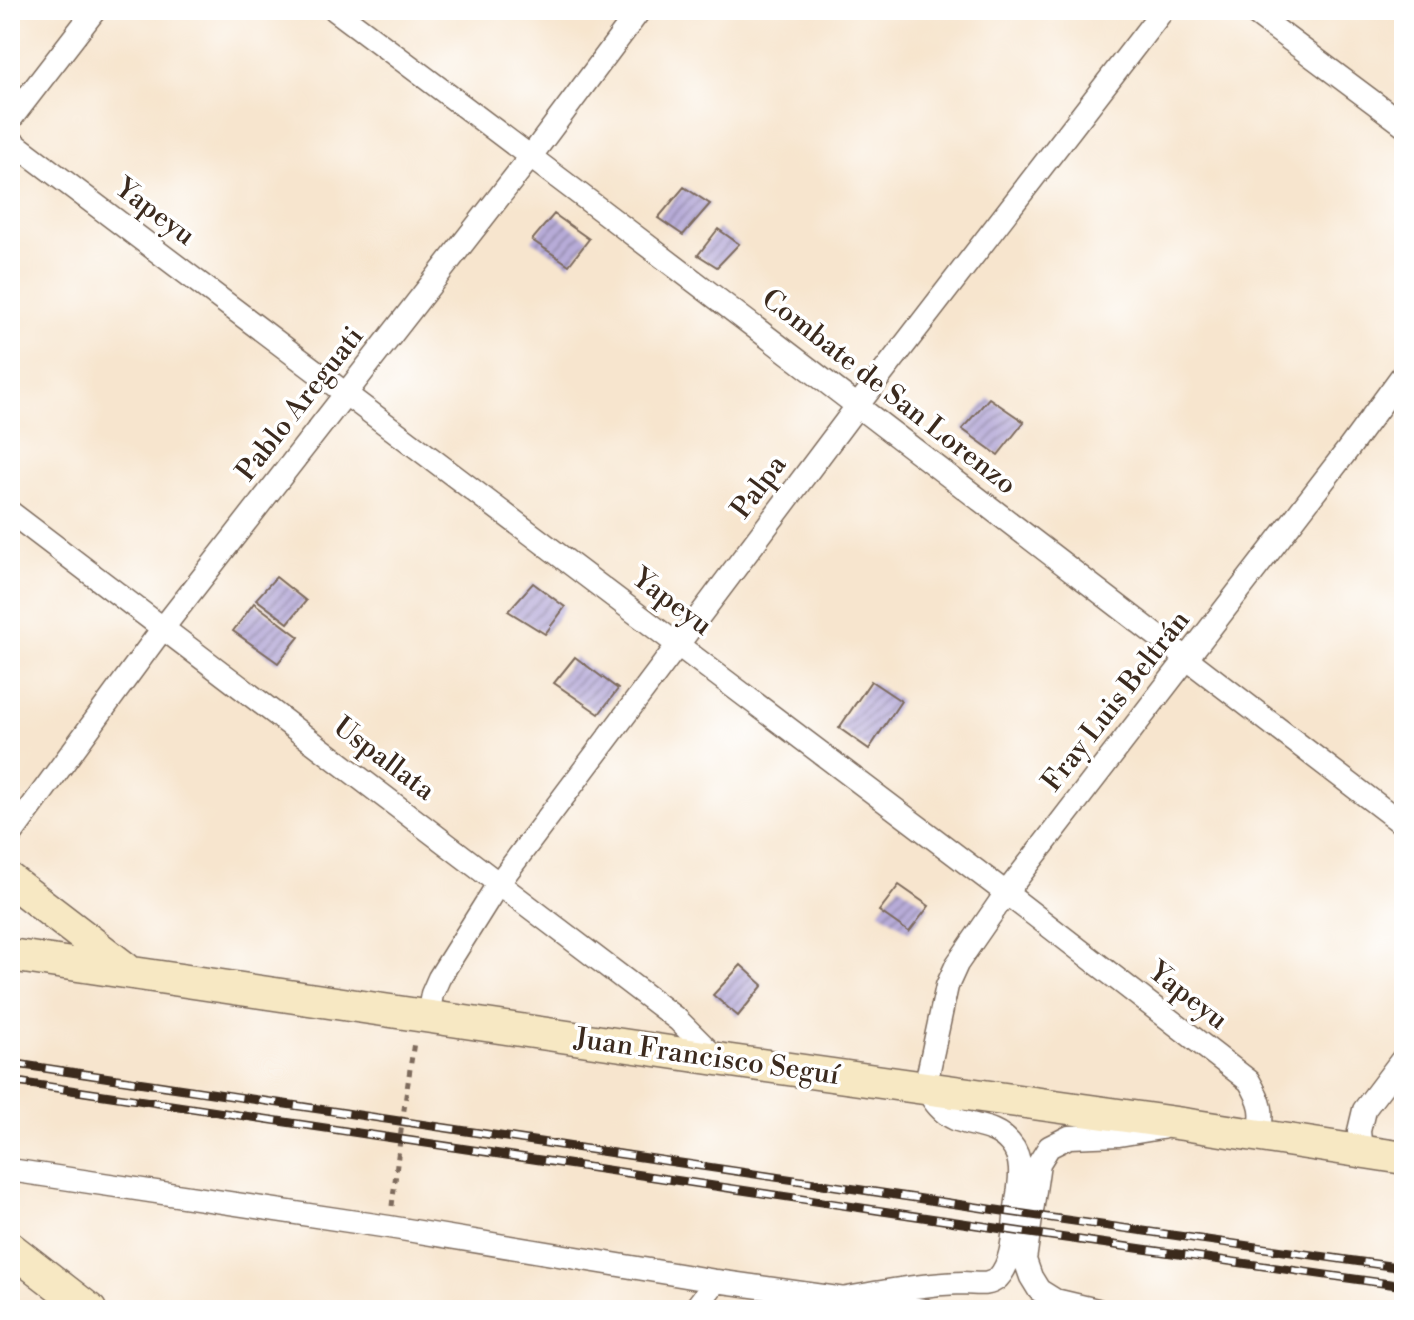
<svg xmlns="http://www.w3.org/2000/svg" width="1414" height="1320" font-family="'Libre Bodoni',serif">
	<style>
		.building { fill: url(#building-hatch) }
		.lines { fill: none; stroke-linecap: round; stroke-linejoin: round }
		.street-casing { stroke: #7d6b5c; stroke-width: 25 }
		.secondary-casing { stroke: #7d6b5c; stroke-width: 35 }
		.path { stroke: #7d6b5c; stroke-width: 5; stroke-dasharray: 6 6; stroke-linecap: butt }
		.street { stroke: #fff; stroke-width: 22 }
		.secondary { stroke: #f7e8c3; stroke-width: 32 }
		.rail-casing { stroke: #3b2a1e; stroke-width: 9 }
		.rail { stroke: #fff; stroke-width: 6; stroke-dasharray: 18; stroke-linecap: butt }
		.labels { text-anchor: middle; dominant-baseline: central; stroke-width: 7; stroke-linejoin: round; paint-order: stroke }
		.street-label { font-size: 28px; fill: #3b2a1e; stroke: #fff }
	</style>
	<defs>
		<pattern id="building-hatch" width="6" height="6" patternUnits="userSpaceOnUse" patternTransform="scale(2)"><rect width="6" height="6" fill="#b7acd8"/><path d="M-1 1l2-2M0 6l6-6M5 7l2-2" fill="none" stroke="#968caf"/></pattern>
	</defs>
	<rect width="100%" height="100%" fill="#fff"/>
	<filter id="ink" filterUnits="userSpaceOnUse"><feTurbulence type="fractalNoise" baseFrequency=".0125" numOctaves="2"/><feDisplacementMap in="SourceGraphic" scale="16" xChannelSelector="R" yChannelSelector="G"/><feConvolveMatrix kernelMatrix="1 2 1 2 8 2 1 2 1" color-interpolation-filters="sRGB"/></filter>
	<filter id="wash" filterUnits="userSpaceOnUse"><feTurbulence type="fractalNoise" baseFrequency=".006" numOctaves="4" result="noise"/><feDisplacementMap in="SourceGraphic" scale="32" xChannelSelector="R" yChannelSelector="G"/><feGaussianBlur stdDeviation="1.8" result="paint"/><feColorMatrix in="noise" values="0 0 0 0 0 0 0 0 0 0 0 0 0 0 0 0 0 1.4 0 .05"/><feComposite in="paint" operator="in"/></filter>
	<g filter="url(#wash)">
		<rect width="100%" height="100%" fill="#f7e5ce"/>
		<g id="blocks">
			<path class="building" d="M 684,187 L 710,204 L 683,235 L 658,218 Z
				M 554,214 L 589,239 L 569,265 L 532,240 Z
				M 718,229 L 739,244 L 717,267 L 698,255 Z
				M 989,398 L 1024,422 L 998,455 L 962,429 Z
				M 276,577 L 306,601 L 288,623 L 256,599 Z
				M 533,583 L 565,607 L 545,634 L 508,611 Z
				M 254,603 L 299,637 L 278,663 L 233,631 Z
				M 575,657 L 618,689 L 599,714 L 554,683 Z
				M 871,681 L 901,701 L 869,749 L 839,728 Z
				M 899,885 L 929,906 L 909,932 L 879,911 Z
				M 741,965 L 763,985 L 738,1016 L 713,995 Z"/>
		</g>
	</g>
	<g filter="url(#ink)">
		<use href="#blocks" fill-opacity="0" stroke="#7d6b5c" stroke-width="2"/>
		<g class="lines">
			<defs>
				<path id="street" d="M 335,10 C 694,278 1048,553 1404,825
					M 1250,10 L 1404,125
					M 10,120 L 95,10
					M 10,140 L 1006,893 L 1249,1081 C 1262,1103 1264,1111 1259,1136
					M 10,512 L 678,1020 L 717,1059
					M 10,836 L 163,628 L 531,156 L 640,10
					M 428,1016 L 432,994 L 439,978 L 498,884 L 858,405 L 1163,10
					M 1361,1151 L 1359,1131 L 1364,1110 L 1404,1057
					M 10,1170 L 389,1227 L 716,1281 L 924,1310
					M 841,1299 C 882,1292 921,1284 963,1283 C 976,1283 988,1287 998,1278 C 1014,1261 1013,1230 1016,1208 C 1019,1186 1026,1161 1010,1143 C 995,1125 974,1127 955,1119 C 941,1113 933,1100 925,1088 L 947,986 L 957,964 L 1006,893 L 1349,448 L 1404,373
					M 694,1310 L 716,1281
					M 1097,1310 L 1055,1300 L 1039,1290 L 1031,1277 L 1025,1260 L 1039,1163 L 1049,1147 L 1069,1137 L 1119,1135 L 1161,1128"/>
				<path id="secondary" d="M 10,880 L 126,969
					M 10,955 L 717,1059 L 1183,1124 L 1404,1158
					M 10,1248 L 90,1310"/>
			</defs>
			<use href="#street" class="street-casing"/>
			<use href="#secondary" class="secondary-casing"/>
			<path class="path" d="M 392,1206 L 402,1123 L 414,1042"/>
			<use href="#street" class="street"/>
			<use href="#secondary" class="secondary"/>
			<defs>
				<path id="rail" d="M 10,1063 L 1003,1211 L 1404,1268
					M 10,1081 L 1023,1232 L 1404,1286"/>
			</defs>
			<use href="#rail" class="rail-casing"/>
			<use href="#rail" class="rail"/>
		</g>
	</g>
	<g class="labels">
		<g class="street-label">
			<text transform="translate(155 212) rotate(37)">Yapeyu</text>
			<text transform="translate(889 392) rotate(38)">Combate de San Lorenzo</text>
			<text transform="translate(300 404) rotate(-52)">Pablo Areguati</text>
			<text transform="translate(759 487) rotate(-53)">Palpa</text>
			<text transform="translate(672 602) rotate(37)">Yapeyu</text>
			<text transform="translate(1116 701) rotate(-52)">Fray Luis Beltrán</text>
			<text transform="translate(384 759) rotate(37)">Uspallata</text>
			<text transform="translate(1188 996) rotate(38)">Yapeyu</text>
			<text transform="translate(707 1057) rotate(8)">Juan Francisco Seguí</text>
		</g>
	</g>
	<rect width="1414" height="1320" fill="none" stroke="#fff" stroke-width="40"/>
</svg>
